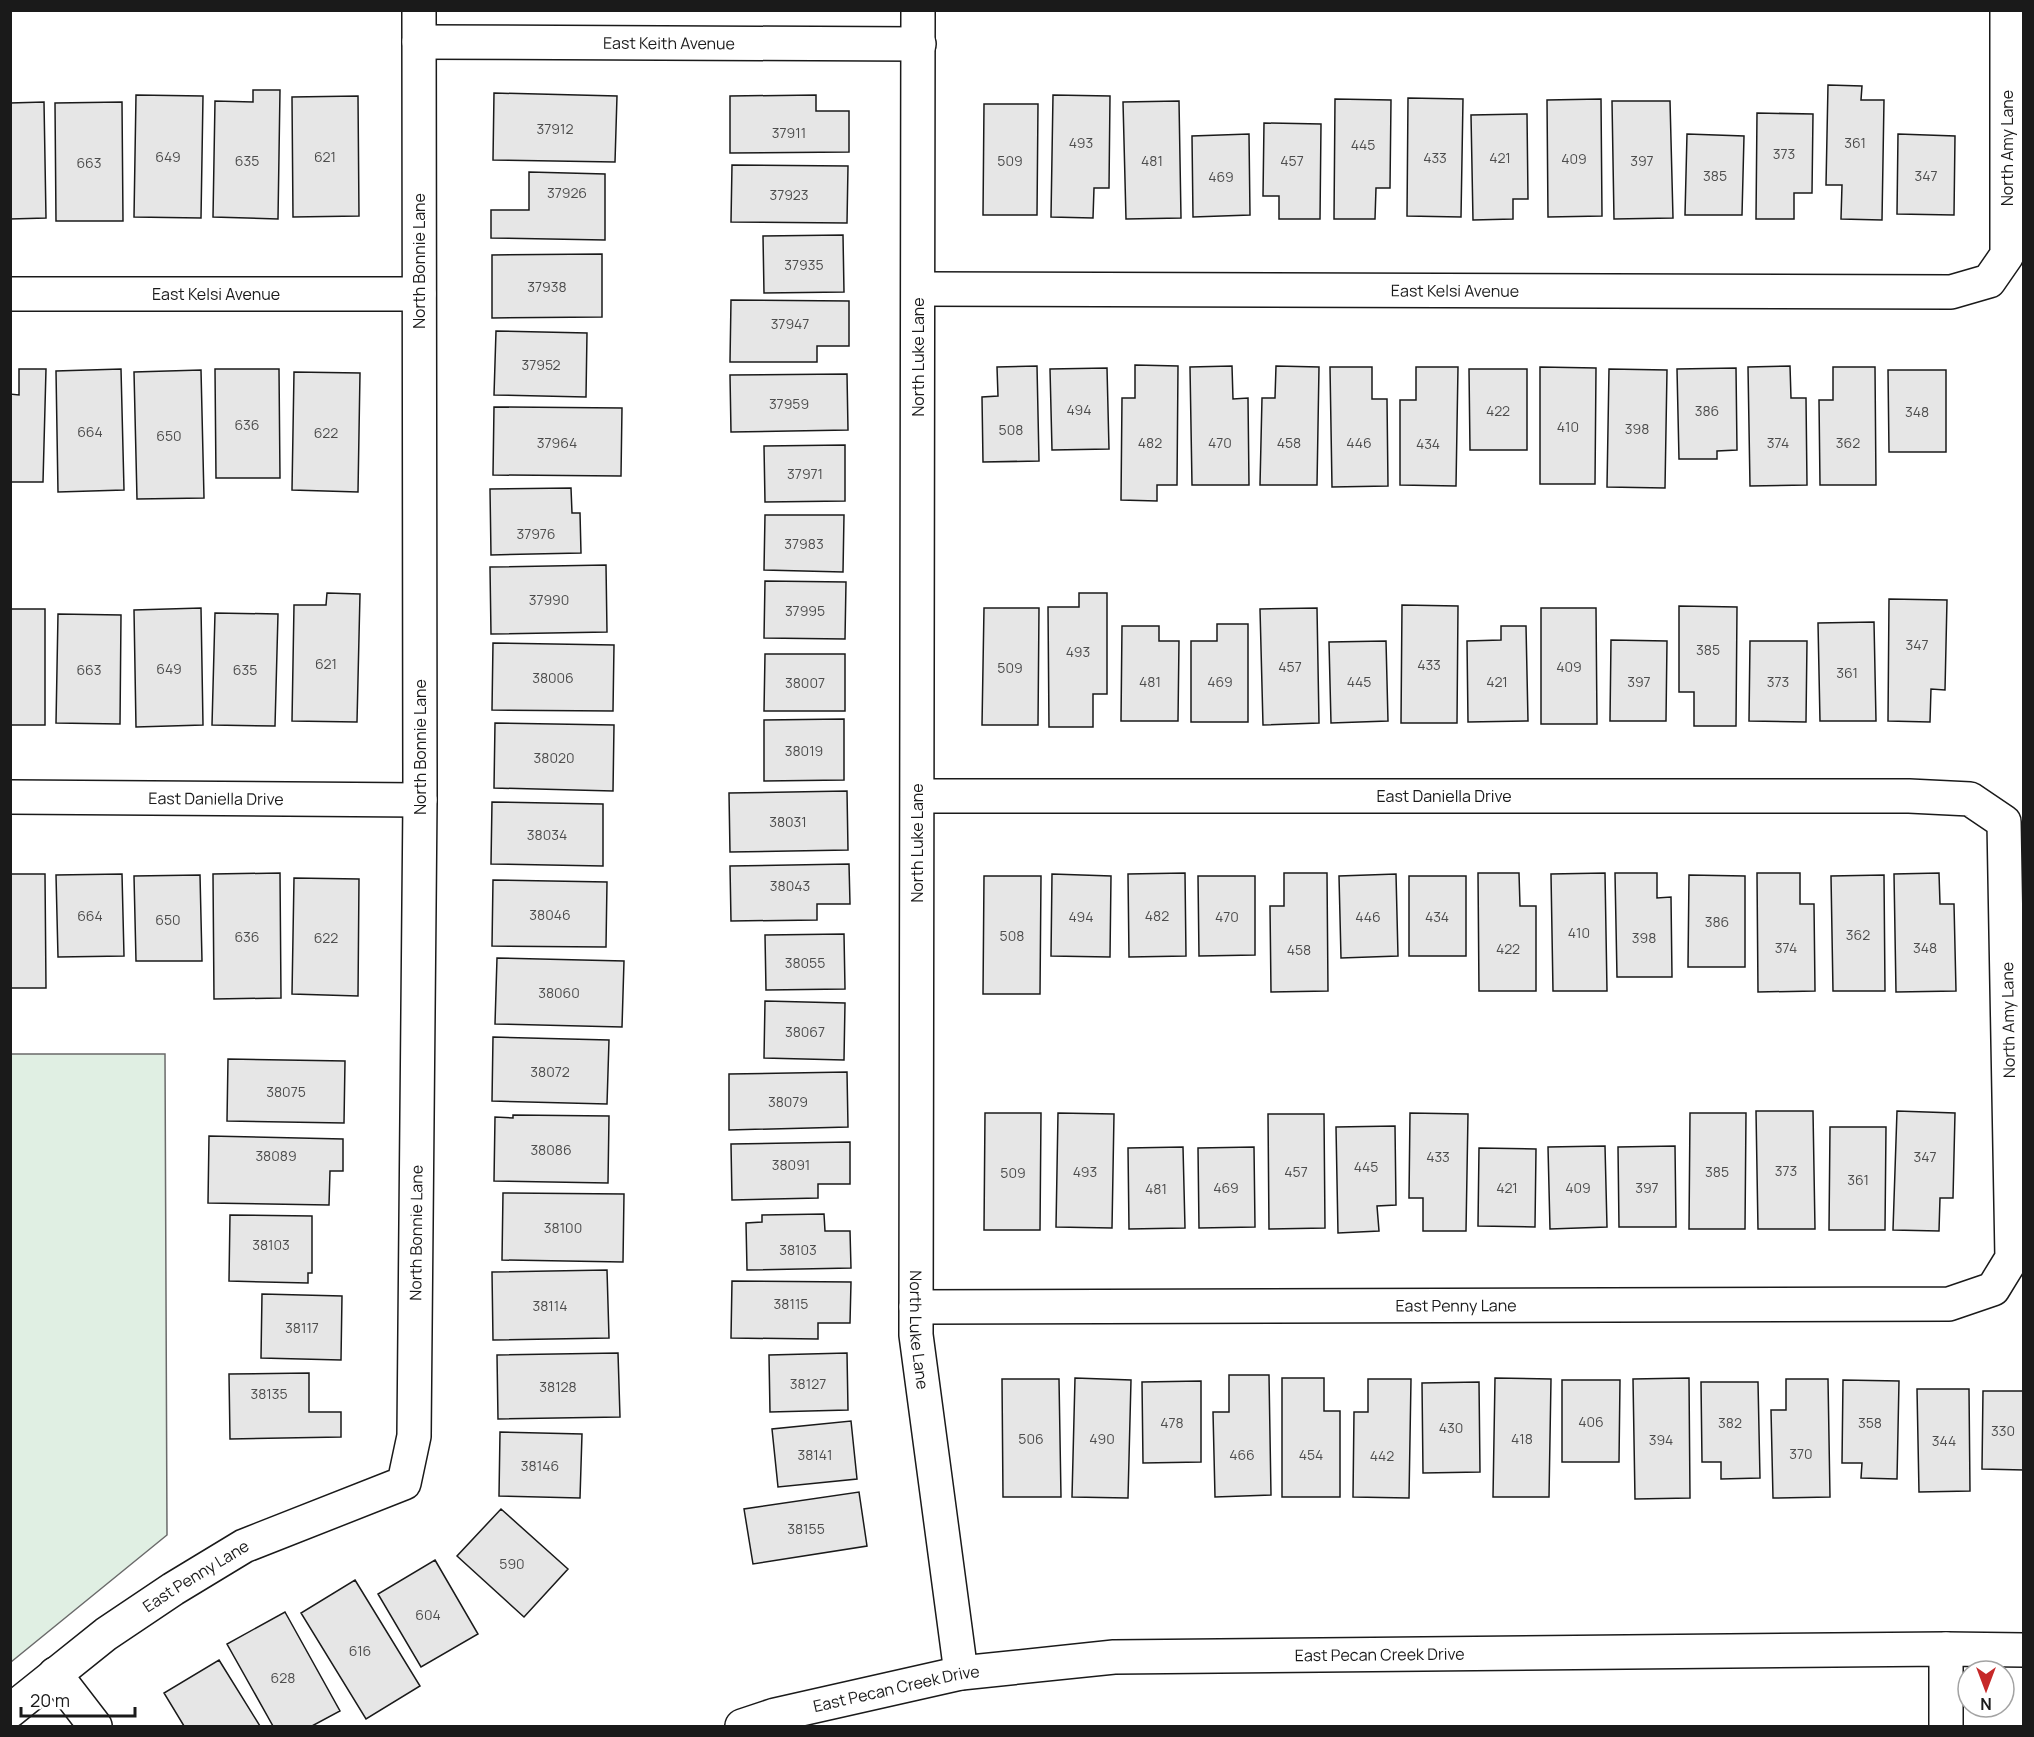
<svg xmlns="http://www.w3.org/2000/svg" width="2034" height="1737" font-family="Manrope,sans-serif">
	<style>
		.green { fill: #e0efe3; stroke: #6a6a6a; stroke-width: 1.5 }
		.building { fill: #e6e6e6; stroke: #1a1a1a; stroke-width: 1.5 }
		.lines { fill: none; stroke-linecap: round; stroke-linejoin: round }
		.street-casing { stroke: #1a1a1a; stroke-width: 36 }
		.secondary-casing { stroke: #1a1a1a; stroke-width: 36 }
		.street { stroke: #fff; stroke-width: 33 }
		.secondary { stroke: #fff; stroke-width: 33 }
		.labels { text-anchor: middle; dominant-baseline: central; stroke-width: 4.5; stroke-linejoin: round; paint-order: stroke }
		.number-label { font-size: 14px; fill: #4d4d4d }
		.street-label { font-size: 16px; fill: #1a1a1a; stroke: #fff }
	</style>
	<rect width="100%" height="100%" fill="#fff"/>
	<path class="green" d="M 11,1054 L 165,1054 L 167,1535 L 11,1662 Z"/>
	<path class="building" d="M 1828,85 L 1862,86 L 1861,100 L 1884,100 L 1882,220 L 1841,219 L 1842,185 L 1826,185 Z
		M 253,90 L 280,90 L 278,219 L 213,217 L 215,101 L 253,102 Z
		M 494,93 L 617,96 L 615,162 L 493,160 Z
		M 136,95 L 203,96 L 201,218 L 134,217 Z
		M 816,95 L 816,111 L 849,111 L 849,152 L 730,153 L 730,96 Z
		M 1053,95 L 1110,96 L 1109,188 L 1094,188 L 1093,218 L 1051,217 Z
		M 358,96 L 359,216 L 293,217 L 292,97 Z
		M 1408,98 L 1463,99 L 1461,217 L 1407,216 Z
		M 1335,99 L 1391,100 L 1390,188 L 1376,188 L 1375,219 L 1334,219 Z
		M 1601,99 L 1602,216 L 1548,217 L 1547,100 Z
		M 1179,101 L 1181,218 L 1126,219 L 1123,102 Z
		M 1612,101 L 1670,101 L 1673,218 L 1614,219 Z
		M 44,102 L 46,218 L 10,219 L 10,103 Z
		M 122,102 L 123,221 L 56,221 L 55,103 Z
		M 984,104 L 1038,104 L 1037,215 L 983,215 Z
		M 1757,113 L 1813,114 L 1812,193 L 1794,193 L 1794,219 L 1756,219 Z
		M 1527,114 L 1528,199 L 1513,199 L 1513,219 L 1473,220 L 1471,115 Z
		M 1264,123 L 1321,124 L 1320,219 L 1279,219 L 1279,196 L 1263,196 Z
		M 1249,134 L 1250,215 L 1193,217 L 1192,136 Z
		M 1687,134 L 1744,136 L 1742,215 L 1685,215 Z
		M 1898,134 L 1955,136 L 1954,215 L 1897,214 Z
		M 732,165 L 848,166 L 847,223 L 731,222 Z
		M 529,172 L 605,174 L 605,240 L 491,238 L 491,210 L 529,210 Z
		M 843,235 L 844,292 L 764,293 L 763,236 Z
		M 602,254 L 602,317 L 492,318 L 492,255 Z
		M 731,300 L 849,301 L 849,346 L 817,346 L 817,362 L 730,362 Z
		M 496,331 L 587,333 L 586,397 L 494,395 Z
		M 1135,365 L 1178,366 L 1177,485 L 1157,485 L 1157,501 L 1121,500 L 1122,398 L 1135,398 Z
		M 1037,366 L 1039,461 L 983,462 L 982,397 L 998,396 L 997,367 Z
		M 1232,366 L 1233,399 L 1248,398 L 1249,485 L 1192,485 L 1190,367 Z
		M 1276,366 L 1319,367 L 1317,485 L 1260,485 L 1262,398 L 1275,398 Z
		M 1790,366 L 1791,398 L 1806,398 L 1807,485 L 1750,486 L 1748,367 Z
		M 1330,367 L 1372,367 L 1372,399 L 1387,399 L 1388,486 L 1332,487 Z
		M 1416,367 L 1458,367 L 1456,486 L 1400,485 L 1400,400 L 1416,400 Z
		M 1540,367 L 1596,368 L 1595,484 L 1540,484 Z
		M 1833,367 L 1875,367 L 1876,485 L 1820,485 L 1819,400 L 1833,400 Z
		M 1107,368 L 1109,449 L 1052,450 L 1050,369 Z
		M 1736,368 L 1737,450 L 1717,451 L 1717,459 L 1679,459 L 1677,369 Z
		M 19,369 L 46,369 L 43,482 L 10,482 L 10,394 L 19,395 Z
		M 121,369 L 124,490 L 58,492 L 56,371 Z
		M 215,369 L 279,369 L 280,478 L 216,478 Z
		M 1469,369 L 1527,369 L 1527,450 L 1470,450 Z
		M 1609,369 L 1667,370 L 1665,488 L 1607,487 Z
		M 201,370 L 204,498 L 137,499 L 134,372 Z
		M 1888,370 L 1946,370 L 1946,452 L 1889,452 Z
		M 294,372 L 360,373 L 358,492 L 292,490 Z
		M 847,374 L 848,430 L 731,432 L 730,375 Z
		M 494,407 L 622,408 L 621,476 L 493,475 Z
		M 845,445 L 845,501 L 765,502 L 764,446 Z
		M 571,488 L 572,513 L 580,513 L 581,553 L 491,555 L 490,489 Z
		M 765,515 L 844,515 L 843,572 L 764,570 Z
		M 606,565 L 607,632 L 491,634 L 490,567 Z
		M 765,581 L 846,582 L 845,639 L 764,638 Z
		M 327,593 L 360,594 L 357,722 L 292,721 L 294,605 L 326,605 Z
		M 1079,593 L 1107,593 L 1107,694 L 1093,694 L 1093,727 L 1049,727 L 1048,607 L 1079,607 Z
		M 1889,599 L 1947,600 L 1945,690 L 1931,689 L 1930,722 L 1888,721 Z
		M 1402,605 L 1458,606 L 1457,723 L 1401,723 Z
		M 1679,606 L 1737,607 L 1736,726 L 1694,726 L 1694,692 L 1679,692 Z
		M 201,608 L 203,725 L 136,727 L 134,610 Z
		M 984,608 L 1039,608 L 1038,725 L 982,725 Z
		M 1317,608 L 1319,723 L 1263,725 L 1260,609 Z
		M 1541,608 L 1596,608 L 1597,724 L 1541,724 Z
		M 10,609 L 45,609 L 45,725 L 10,725 Z
		M 215,613 L 278,614 L 275,726 L 212,725 Z
		M 58,614 L 121,615 L 120,724 L 56,723 Z
		M 1874,622 L 1876,721 L 1820,721 L 1818,623 Z
		M 1217,624 L 1248,624 L 1248,722 L 1191,722 L 1191,641 L 1217,641 Z
		M 1122,626 L 1159,626 L 1159,641 L 1179,641 L 1178,721 L 1121,721 Z
		M 1501,626 L 1526,626 L 1528,721 L 1468,722 L 1467,641 L 1501,640 Z
		M 1611,640 L 1667,641 L 1666,721 L 1610,721 Z
		M 1386,641 L 1388,721 L 1331,723 L 1329,642 Z
		M 1750,641 L 1807,641 L 1806,722 L 1749,721 Z
		M 493,643 L 614,645 L 613,711 L 492,710 Z
		M 765,654 L 845,654 L 845,711 L 764,711 Z
		M 844,719 L 844,780 L 764,781 L 764,720 Z
		M 495,723 L 614,725 L 613,791 L 494,788 Z
		M 847,791 L 848,850 L 730,852 L 729,793 Z
		M 492,802 L 603,804 L 603,866 L 491,864 Z
		M 849,864 L 850,904 L 817,904 L 817,920 L 731,921 L 730,866 Z
		M 280,873 L 281,998 L 214,999 L 213,874 Z
		M 1185,873 L 1186,956 L 1129,957 L 1128,874 Z
		M 1284,873 L 1327,873 L 1328,991 L 1271,992 L 1270,906 L 1284,906 Z
		M 1478,873 L 1519,873 L 1520,906 L 1536,906 L 1536,991 L 1479,991 Z
		M 1605,873 L 1607,991 L 1553,991 L 1551,874 Z
		M 1615,873 L 1657,873 L 1657,898 L 1671,897 L 1672,977 L 1617,977 Z
		M 1757,873 L 1800,873 L 1800,904 L 1814,904 L 1815,991 L 1758,992 Z
		M 1939,873 L 1940,904 L 1954,904 L 1956,991 L 1896,992 L 1894,874 Z
		M 10,874 L 45,874 L 46,988 L 10,988 Z
		M 122,874 L 124,956 L 58,957 L 56,875 Z
		M 1052,874 L 1111,876 L 1110,957 L 1051,956 Z
		M 1396,874 L 1398,956 L 1341,958 L 1339,876 Z
		M 200,875 L 202,961 L 136,961 L 134,876 Z
		M 1689,875 L 1745,876 L 1745,967 L 1688,967 Z
		M 1884,875 L 1885,991 L 1833,991 L 1831,876 Z
		M 984,876 L 1041,876 L 1040,994 L 983,994 Z
		M 1198,876 L 1255,876 L 1255,955 L 1199,956 Z
		M 1409,876 L 1466,876 L 1466,956 L 1409,956 Z
		M 294,878 L 359,879 L 358,996 L 292,994 Z
		M 493,880 L 607,882 L 606,947 L 492,946 Z
		M 844,934 L 845,989 L 766,990 L 765,935 Z
		M 497,958 L 624,961 L 622,1027 L 495,1024 Z
		M 765,1001 L 845,1003 L 844,1060 L 764,1058 Z
		M 493,1037 L 609,1040 L 607,1104 L 492,1101 Z
		M 228,1059 L 345,1061 L 344,1123 L 227,1121 Z
		M 847,1072 L 848,1127 L 729,1130 L 729,1074 Z
		M 1756,1111 L 1813,1111 L 1815,1229 L 1758,1229 Z
		M 1897,1111 L 1955,1113 L 1953,1198 L 1940,1198 L 1939,1231 L 1893,1230 Z
		M 985,1113 L 1041,1113 L 1040,1230 L 984,1230 Z
		M 1058,1113 L 1114,1114 L 1112,1228 L 1056,1227 Z
		M 1410,1113 L 1468,1114 L 1466,1231 L 1423,1231 L 1423,1198 L 1409,1198 Z
		M 1690,1113 L 1746,1113 L 1745,1229 L 1689,1229 Z
		M 1268,1114 L 1324,1114 L 1325,1228 L 1269,1229 Z
		M 513,1115 L 609,1116 L 608,1183 L 494,1181 L 495,1117 L 513,1118 Z
		M 1395,1126 L 1396,1205 L 1377,1206 L 1379,1231 L 1338,1233 L 1336,1127 Z
		M 1830,1127 L 1886,1127 L 1885,1230 L 1829,1230 Z
		M 209,1136 L 343,1139 L 343,1171 L 330,1171 L 329,1205 L 208,1203 Z
		M 850,1142 L 850,1184 L 818,1184 L 818,1198 L 732,1200 L 731,1144 Z
		M 1605,1146 L 1607,1227 L 1550,1229 L 1548,1147 Z
		M 1675,1146 L 1676,1227 L 1619,1227 L 1618,1147 Z
		M 1183,1147 L 1185,1228 L 1129,1229 L 1128,1148 Z
		M 1254,1147 L 1255,1227 L 1199,1228 L 1198,1148 Z
		M 1479,1148 L 1536,1149 L 1535,1227 L 1478,1226 Z
		M 503,1193 L 624,1194 L 623,1262 L 502,1260 Z
		M 824,1214 L 825,1231 L 850,1231 L 851,1268 L 747,1270 L 746,1223 L 762,1222 L 762,1215 Z
		M 230,1215 L 312,1216 L 312,1273 L 308,1273 L 308,1283 L 229,1281 Z
		M 607,1270 L 609,1338 L 493,1340 L 492,1272 Z
		M 732,1281 L 851,1282 L 850,1323 L 818,1323 L 818,1339 L 731,1338 Z
		M 262,1294 L 342,1296 L 341,1360 L 261,1358 Z
		M 618,1353 L 620,1417 L 498,1419 L 497,1355 Z
		M 847,1353 L 848,1410 L 770,1412 L 769,1355 Z
		M 309,1373 L 309,1412 L 341,1412 L 341,1437 L 230,1439 L 229,1374 Z
		M 1229,1375 L 1269,1375 L 1271,1495 L 1215,1497 L 1213,1412 L 1229,1412 Z
		M 1075,1378 L 1131,1380 L 1128,1498 L 1072,1497 Z
		M 1282,1378 L 1324,1378 L 1324,1411 L 1340,1411 L 1340,1497 L 1282,1497 Z
		M 1495,1378 L 1551,1379 L 1549,1497 L 1493,1497 Z
		M 1689,1378 L 1690,1498 L 1635,1499 L 1633,1379 Z
		M 1002,1379 L 1059,1379 L 1061,1497 L 1003,1497 Z
		M 1368,1379 L 1411,1379 L 1409,1498 L 1353,1497 L 1354,1412 L 1368,1412 Z
		M 1786,1379 L 1828,1379 L 1830,1497 L 1773,1498 L 1771,1410 L 1786,1410 Z
		M 1562,1380 L 1620,1380 L 1619,1462 L 1562,1462 Z
		M 1843,1380 L 1899,1381 L 1897,1479 L 1861,1478 L 1862,1463 L 1842,1463 Z
		M 1201,1381 L 1201,1462 L 1143,1463 L 1142,1382 Z
		M 1479,1382 L 1480,1472 L 1423,1473 L 1422,1383 Z
		M 1701,1382 L 1758,1382 L 1760,1478 L 1721,1479 L 1721,1462 L 1702,1462 Z
		M 1917,1389 L 1969,1389 L 1970,1491 L 1919,1492 Z
		M 1983,1391 L 2024,1391 L 2024,1470 L 1982,1469 Z
		M 851,1421 L 857,1479 L 778,1487 L 772,1429 Z
		M 500,1432 L 582,1434 L 580,1498 L 499,1496 Z
		M 859,1492 L 867,1546 L 753,1564 L 744,1509 Z
		M 501,1509 L 568,1569 L 524,1617 L 457,1556 Z
		M 435,1560 L 478,1634 L 421,1667 L 378,1594 Z
		M 355,1580 L 420,1686 L 366,1719 L 301,1613 Z
		M 285,1612 L 340,1711 L 312,1726 L 273,1726 L 227,1644 Z
		M 219,1660 L 260,1726 L 184,1726 L 164,1693 Z"/>
	<g class="lines">
		<defs>
			<g id="street">
				<path id="s1" d="M 918,10 L 916,1335 L 961,1673"/>
				<path id="s2" d="M 419,42 L 919,44"/>
				<path id="s3" d="M 919,289 L 1951,292 L 1989,281 L 2007,255 L 2007,10"/>
				<path id="s4" d="M 10,294 L 419,294"/>
				<path id="s5" d="M 10,797 L 420,800"/>
				<path id="s6" d="M 916,1307 L 1949,1304 L 1993,1289 L 2012,1258 L 2004,822 L 1970,799 L 1909,796 L 918,796"/>
				<path d="M 1946,1649 L 1946,1726"/>
				<path d="M 55,1674 L 95,1726"/>
				<path id="s7" d="M 10,1711 L 106,1634 L 173,1589 L 244,1546 L 404,1483 L 414,1436 L 420,800 L 419,10"/>
			</g>
			<g id="secondary">
				<path id="s8" d="M 742,1726 L 775,1715 L 961,1673 L 1114,1657 L 1946,1649 L 2024,1650"/>
			</g>
		</defs>
		<use href="#street" class="street-casing"/>
		<use href="#secondary" class="secondary-casing"/>
		<use href="#street" class="street"/>
		<use href="#secondary" class="secondary"/>
	</g>
	<g class="labels">
		<g class="number-label">
			<text x="555" y="128">37912</text>
			<text x="789" y="132">37911</text>
			<text x="1081" y="142">493</text>
			<text x="1855" y="142">361</text>
			<text x="1363" y="144">445</text>
			<text x="1784" y="153">373</text>
			<text x="168" y="156">649</text>
			<text x="325" y="156">621</text>
			<text x="1435" y="157">433</text>
			<text x="1500" y="157">421</text>
			<text x="1574" y="158">409</text>
			<text x="247" y="160">635</text>
			<text x="1010" y="160">509</text>
			<text x="1152" y="160">481</text>
			<text x="1292" y="160">457</text>
			<text x="1642" y="160">397</text>
			<text x="89" y="162">663</text>
			<text x="1715" y="175">385</text>
			<text x="1926" y="175">347</text>
			<text x="1221" y="176">469</text>
			<text x="567" y="192">37926</text>
			<text x="789" y="194">37923</text>
			<text x="804" y="264">37935</text>
			<text x="547" y="286">37938</text>
			<text x="790" y="323">37947</text>
			<text x="541" y="364">37952</text>
			<text x="789" y="403">37959</text>
			<text x="1079" y="409">494</text>
			<text x="1498" y="410">422</text>
			<text x="1707" y="410">386</text>
			<text x="1917" y="411">348</text>
			<text x="247" y="424">636</text>
			<text x="1568" y="426">410</text>
			<text x="1637" y="428">398</text>
			<text x="1011" y="429">508</text>
			<text x="90" y="431">664</text>
			<text x="326" y="432">622</text>
			<text x="169" y="435">650</text>
			<text x="557" y="442">37964</text>
			<text x="1150" y="442">482</text>
			<text x="1220" y="442">470</text>
			<text x="1289" y="442">458</text>
			<text x="1359" y="442">446</text>
			<text x="1778" y="442">374</text>
			<text x="1848" y="442">362</text>
			<text x="1428" y="443">434</text>
			<text x="805" y="473">37971</text>
			<text x="536" y="533">37976</text>
			<text x="804" y="543">37983</text>
			<text x="549" y="599">37990</text>
			<text x="805" y="610">37995</text>
			<text x="1917" y="644">347</text>
			<text x="1708" y="649">385</text>
			<text x="1078" y="651">493</text>
			<text x="326" y="663">621</text>
			<text x="1429" y="664">433</text>
			<text x="1290" y="666">457</text>
			<text x="1569" y="666">409</text>
			<text x="1010" y="667">509</text>
			<text x="169" y="668">649</text>
			<text x="89" y="669">663</text>
			<text x="245" y="669">635</text>
			<text x="1847" y="672">361</text>
			<text x="553" y="677">38006</text>
			<text x="1150" y="681">481</text>
			<text x="1220" y="681">469</text>
			<text x="1359" y="681">445</text>
			<text x="1497" y="681">421</text>
			<text x="1639" y="681">397</text>
			<text x="1778" y="681">373</text>
			<text x="805" y="682">38007</text>
			<text x="804" y="750">38019</text>
			<text x="554" y="757">38020</text>
			<text x="788" y="821">38031</text>
			<text x="547" y="834">38034</text>
			<text x="790" y="885">38043</text>
			<text x="550" y="914">38046</text>
			<text x="90" y="915">664</text>
			<text x="1157" y="915">482</text>
			<text x="1081" y="916">494</text>
			<text x="1227" y="916">470</text>
			<text x="1368" y="916">446</text>
			<text x="1437" y="916">434</text>
			<text x="168" y="919">650</text>
			<text x="1717" y="921">386</text>
			<text x="1579" y="932">410</text>
			<text x="1858" y="934">362</text>
			<text x="1012" y="935">508</text>
			<text x="247" y="936">636</text>
			<text x="326" y="937">622</text>
			<text x="1644" y="937">398</text>
			<text x="1786" y="947">374</text>
			<text x="1925" y="947">348</text>
			<text x="1508" y="948">422</text>
			<text x="1299" y="949">458</text>
			<text x="805" y="962">38055</text>
			<text x="559" y="992">38060</text>
			<text x="805" y="1031">38067</text>
			<text x="550" y="1071">38072</text>
			<text x="286" y="1091">38075</text>
			<text x="788" y="1101">38079</text>
			<text x="551" y="1149">38086</text>
			<text x="276" y="1155">38089</text>
			<text x="1438" y="1156">433</text>
			<text x="1925" y="1156">347</text>
			<text x="791" y="1164">38091</text>
			<text x="1366" y="1166">445</text>
			<text x="1786" y="1170">373</text>
			<text x="1085" y="1171">493</text>
			<text x="1296" y="1171">457</text>
			<text x="1717" y="1171">385</text>
			<text x="1013" y="1172">509</text>
			<text x="1858" y="1179">361</text>
			<text x="1226" y="1187">469</text>
			<text x="1507" y="1187">421</text>
			<text x="1578" y="1187">409</text>
			<text x="1647" y="1187">397</text>
			<text x="1156" y="1188">481</text>
			<text x="563" y="1227">38100</text>
			<text x="271" y="1244">38103</text>
			<text x="798" y="1249">38103</text>
			<text x="791" y="1303">38115</text>
			<text x="550" y="1305">38114</text>
			<text x="302" y="1327">38117</text>
			<text x="808" y="1383">38127</text>
			<text x="558" y="1386">38128</text>
			<text x="269" y="1393">38135</text>
			<text x="1591" y="1421">406</text>
			<text x="1172" y="1422">478</text>
			<text x="1730" y="1422">382</text>
			<text x="1870" y="1422">358</text>
			<text x="1451" y="1427">430</text>
			<text x="2003" y="1430">330</text>
			<text x="1031" y="1438">506</text>
			<text x="1102" y="1438">490</text>
			<text x="1522" y="1438">418</text>
			<text x="1661" y="1439">394</text>
			<text x="1944" y="1440">344</text>
			<text x="1801" y="1453">370</text>
			<text x="815" y="1454">38141</text>
			<text x="1242" y="1454">466</text>
			<text x="1311" y="1454">454</text>
			<text x="1382" y="1455">442</text>
			<text x="540" y="1465">38146</text>
			<text x="806" y="1528">38155</text>
			<text x="512" y="1563">590</text>
			<text x="428" y="1614">604</text>
			<text x="360" y="1650">616</text>
			<text x="283" y="1677">628</text>
		</g>
		<g class="street-label">
			<text stroke="none"><textPath href="#s2" startOffset="250">East Keith Avenue</textPath></text>
			<text transform="translate(2007 148) rotate(-90)">North Amy Lane</text>
			<text transform="translate(419 261) rotate(-90)">North Bonnie Lane</text>
			<text stroke="none"><textPath href="#s3" startOffset="536">East Kelsi Avenue</textPath></text>
			<text stroke="none"><textPath href="#s4" startOffset="206">East Kelsi Avenue</textPath></text>
			<text transform="translate(918 357) rotate(-90)">North Luke Lane</text>
			<text transform="translate(420 747) rotate(-90)">North Bonnie Lane</text>
			<text x="1444" y="796">East Daniella Drive</text>
			<text stroke="none"><textPath href="#s5" startOffset="206">East Daniella Drive</textPath></text>
			<text transform="translate(917 843) rotate(-90)">North Luke Lane</text>
			<text transform="translate(2008 1020) rotate(-91)">North Amy Lane</text>
			<text stroke="none"><textPath href="#s7" startOffset="710">North Bonnie Lane</textPath></text>
			<text stroke="none"><textPath href="#s6" startOffset="540">East Penny Lane</textPath></text>
			<text stroke="none"><textPath href="#s1" startOffset="1320">North Luke Lane</textPath></text>
			<text stroke="none"><textPath href="#s7" startOffset="230">East Penny Lane</textPath></text>
			<text stroke="none"><textPath href="#s8" startOffset="645">East Pecan Creek Drive</textPath></text>
			<text stroke="none"><textPath href="#s8" startOffset="159">East Pecan Creek Drive</textPath></text>
		</g>
	</g>
	<rect width="2034" height="1737" fill="none" stroke="#1a1a1a" stroke-width="24"/>
	<g transform="translate(1986 1689) rotate(180)"><circle r="28" fill="#ffffff" stroke="#a3a3a3" stroke-width="1.5"/>
	<path d="M0-4.5L10 22L0 15L-10 22Z" fill="#c62828"/>
	<text y="-9" font-size="16" font-weight="bold" text-anchor="middle" fill="#1a1a1a">N</text>
	</g>
	<path d="M21 1707v9h114v-9" fill="none" stroke="#1a1a1a" stroke-width="3"/>
	<text x="30" y="1707" font-size="18" fill="#1a1a1a" stroke="#ffffff" stroke-width="4.5" paint-order="stroke">20 m</text>
</svg>
